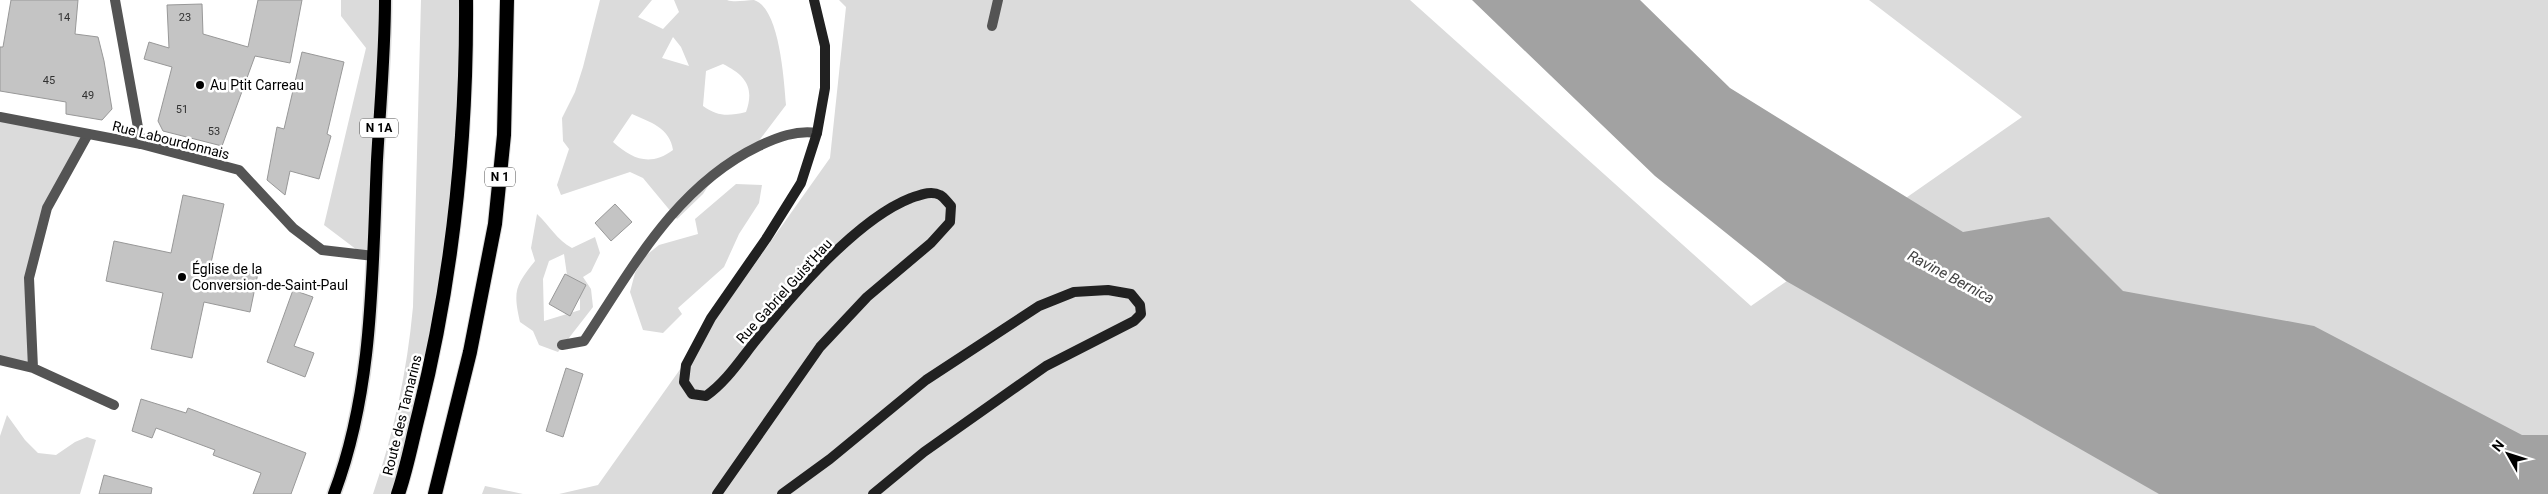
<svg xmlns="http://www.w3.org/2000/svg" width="2548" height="494" font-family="Roboto,sans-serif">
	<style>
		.green { fill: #dbdbdb; fill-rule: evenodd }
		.water { fill: #a2a2a2 }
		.building { fill: #c4c4c4; stroke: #989898 }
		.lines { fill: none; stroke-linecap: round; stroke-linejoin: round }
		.primary-casing { stroke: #dbdbdb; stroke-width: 15 }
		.trunk-casing { stroke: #dbdbdb; stroke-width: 16 }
		.service { stroke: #545454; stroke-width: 10 }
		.minor { stroke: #545454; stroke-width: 10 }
		.tertiary { stroke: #545454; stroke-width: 10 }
		.secondary { stroke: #212121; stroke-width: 10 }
		.primary { stroke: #000; stroke-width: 12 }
		.trunk { stroke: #000; stroke-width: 14 }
		.poi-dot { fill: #000; stroke: #fff; stroke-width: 2 }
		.labels { text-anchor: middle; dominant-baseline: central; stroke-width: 5; stroke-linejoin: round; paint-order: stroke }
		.number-label { font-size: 11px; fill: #313131 }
		.shield { fill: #fff; stroke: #4c4c4c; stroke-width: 1 }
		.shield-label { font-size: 12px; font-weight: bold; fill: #000 }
		.poi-label { font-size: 14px; fill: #000; stroke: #fff; text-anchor: start }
		.street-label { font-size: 14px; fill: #000; stroke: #fff }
		.water-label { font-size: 15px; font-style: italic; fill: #434343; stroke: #fff }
	</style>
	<rect width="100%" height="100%" fill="#fff"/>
	<path class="green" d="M 341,0 L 385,0 L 374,256 L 365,256 L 324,225 L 366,48 L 341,16 Z
		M 421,0 L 466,0 L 451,256 L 397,494 L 373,494 C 394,433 407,371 413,307 Z
		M 600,0 L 652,0 L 638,17 L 663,29 L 679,12 L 674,0 L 727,0 C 735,3 745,0 754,0 C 780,8 784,82 786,105 L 752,150 L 725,160 L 703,194 L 677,219 L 643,178 L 630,172 L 561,195 L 557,185 L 569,149 L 563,141 L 562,118 L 575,92 L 583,67 ZM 673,37 L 681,47 L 689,66 L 662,58 ZM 723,64 C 745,75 755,87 746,112 C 729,116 718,117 703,106 L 706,71 ZM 632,114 C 650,122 670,128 673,150 C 650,167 632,159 613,142 Z
		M 839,0 L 1410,0 L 1751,306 L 2022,117 L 1869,0 L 2548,0 L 2548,494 L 559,494 L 598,485 L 830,158 L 846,7 Z
		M 0,117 L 88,134 L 47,208 L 29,278 L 33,368 L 0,360 Z
		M 736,184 L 762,185 L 759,203 L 739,234 L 724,267 L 678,308 L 682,314 L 663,333 L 643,330 L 630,292 L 635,273 L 644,257 L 659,245 L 698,234 L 695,219 Z
		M 537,214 C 550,226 557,240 572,248 L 595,237 L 600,253 L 591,272 L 583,277 L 591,289 L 593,307 L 558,352 L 539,345 L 533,331 L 520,322 C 513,291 515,286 535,261 L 531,248 ZM 564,254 L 567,275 L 574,282 L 580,300 L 580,310 L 544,321 L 543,279 L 549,261 Z
		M 7,415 L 25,440 L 38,453 L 56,455 L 75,442 L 87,437 L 96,440 L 80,494 L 0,494 L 0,436 Z
		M 485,486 L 523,494 L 482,494 Z"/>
	<path class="water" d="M 1472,0 L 1640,0 L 1730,88 L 1963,232 L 2049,217 L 2123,291 L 2314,326 L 2522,435 L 2548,435 L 2548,494 L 2159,494 L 1786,281 L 1655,176 Z"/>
	<path class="building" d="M 11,0 L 78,0 L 75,34 L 98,37 L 104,61 L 112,109 L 102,120 L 66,114 L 66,102 L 0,91 L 0,47 L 3,47 Z
		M 258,0 L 302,0 L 290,63 L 255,56 L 222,146 L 163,131 L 158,121 L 172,67 L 144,59 L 149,42 L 169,48 L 167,5 L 202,4 L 203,34 L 248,47 Z
		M 302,52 L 344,62 L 327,134 L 331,136 L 319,179 L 290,171 L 285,195 L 267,180 L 277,127 L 284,129 Z
		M 183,195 L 224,204 L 211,263 L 258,273 L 250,312 L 204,302 L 192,358 L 151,349 L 163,293 L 106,281 L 114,241 L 171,253 Z
		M 615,204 L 632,222 L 611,241 L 595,223 Z
		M 565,274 L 586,285 L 570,316 L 549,304 Z
		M 293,290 L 313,297 L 294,346 L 314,353 L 305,377 L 267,362 Z
		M 566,368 L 583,374 L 563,437 L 546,431 Z
		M 141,399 L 186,413 L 188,408 L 306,453 L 291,494 L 253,494 L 261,473 L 213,455 L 215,450 L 156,428 L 152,438 L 132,431 Z
		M 104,475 L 152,488 L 151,494 L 99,494 Z"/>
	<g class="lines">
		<defs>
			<path id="primary" d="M 334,494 C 374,389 372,271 377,160 C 380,106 385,53 385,0"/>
			<path id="trunk" d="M 398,494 C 407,468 412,440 419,413 C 453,277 467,140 466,0
				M 435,494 L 470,352 L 495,224 L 504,135 L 507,0"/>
		</defs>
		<use href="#primary" class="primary-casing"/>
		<use href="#trunk" class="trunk-casing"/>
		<path class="service" d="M 562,345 L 584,341 C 633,267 676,186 759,146 C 778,137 796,130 817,133"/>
		<path class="minor" d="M 115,0 L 141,144
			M 992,26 L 998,0
			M 0,360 L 33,368 L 29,278 L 47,208 L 88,134
			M 33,368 L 114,405"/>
		<path class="tertiary" d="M 0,117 L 141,144 L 239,170 L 293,228 L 322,250 L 374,256"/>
		<path class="secondary" d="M 717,494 L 820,347 L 867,297 L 931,243 L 950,222 L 951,206 C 948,203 944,197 940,195 C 931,190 920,195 911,198 C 857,219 793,294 757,339 C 740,360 727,381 706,396 L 692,394 L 684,382 L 686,365 L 711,318 L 766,239 L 801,183 L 817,133 L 825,88 L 825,46 L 814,0
			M 782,494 L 830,459 L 926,380 L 1039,306 L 1074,292 L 1108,290 L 1131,294 L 1140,305 L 1141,314 L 1134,321 L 1046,366 L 924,452 L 873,494"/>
		<use href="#primary" class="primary"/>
		<use href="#trunk" class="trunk"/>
	</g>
	<g class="poi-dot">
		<circle cx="200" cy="85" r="5"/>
		<circle cx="182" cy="277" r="5"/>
	</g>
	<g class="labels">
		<g class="number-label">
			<text x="64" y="17">14</text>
			<text x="185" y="17">23</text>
			<text x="49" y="80">45</text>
			<text x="88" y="95">49</text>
			<text x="182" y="109">51</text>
			<text x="214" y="131">53</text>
		</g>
		<g class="shield">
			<rect x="360" y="118.5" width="38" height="19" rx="4"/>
			<rect x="485" y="167.5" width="30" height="19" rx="4"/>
		</g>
		<g class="shield-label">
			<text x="379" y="128">N 1A</text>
			<text x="500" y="177">N 1</text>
		</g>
		<g class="poi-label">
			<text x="210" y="85">Au Ptit Carreau</text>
			<text x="192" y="269">Église de la<tspan x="192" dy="16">Conversion-de-Saint-Paul</tspan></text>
		</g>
		<g class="street-label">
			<text transform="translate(171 140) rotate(14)">Rue Labourdonnais</text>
			<text transform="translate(784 291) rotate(-48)">Rue Gabriel Guist'Hau</text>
			<text transform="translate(402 415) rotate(-76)">Route des Tamarins</text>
		</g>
		<g class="water-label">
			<text transform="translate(1951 277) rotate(28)">Ravine Bernica</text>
		</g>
	</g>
	<g transform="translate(2508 454) rotate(309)" stroke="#ffffff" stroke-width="4" paint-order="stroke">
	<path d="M0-4L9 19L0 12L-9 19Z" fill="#000000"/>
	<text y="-8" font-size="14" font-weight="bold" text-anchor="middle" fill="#000000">N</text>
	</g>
</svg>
